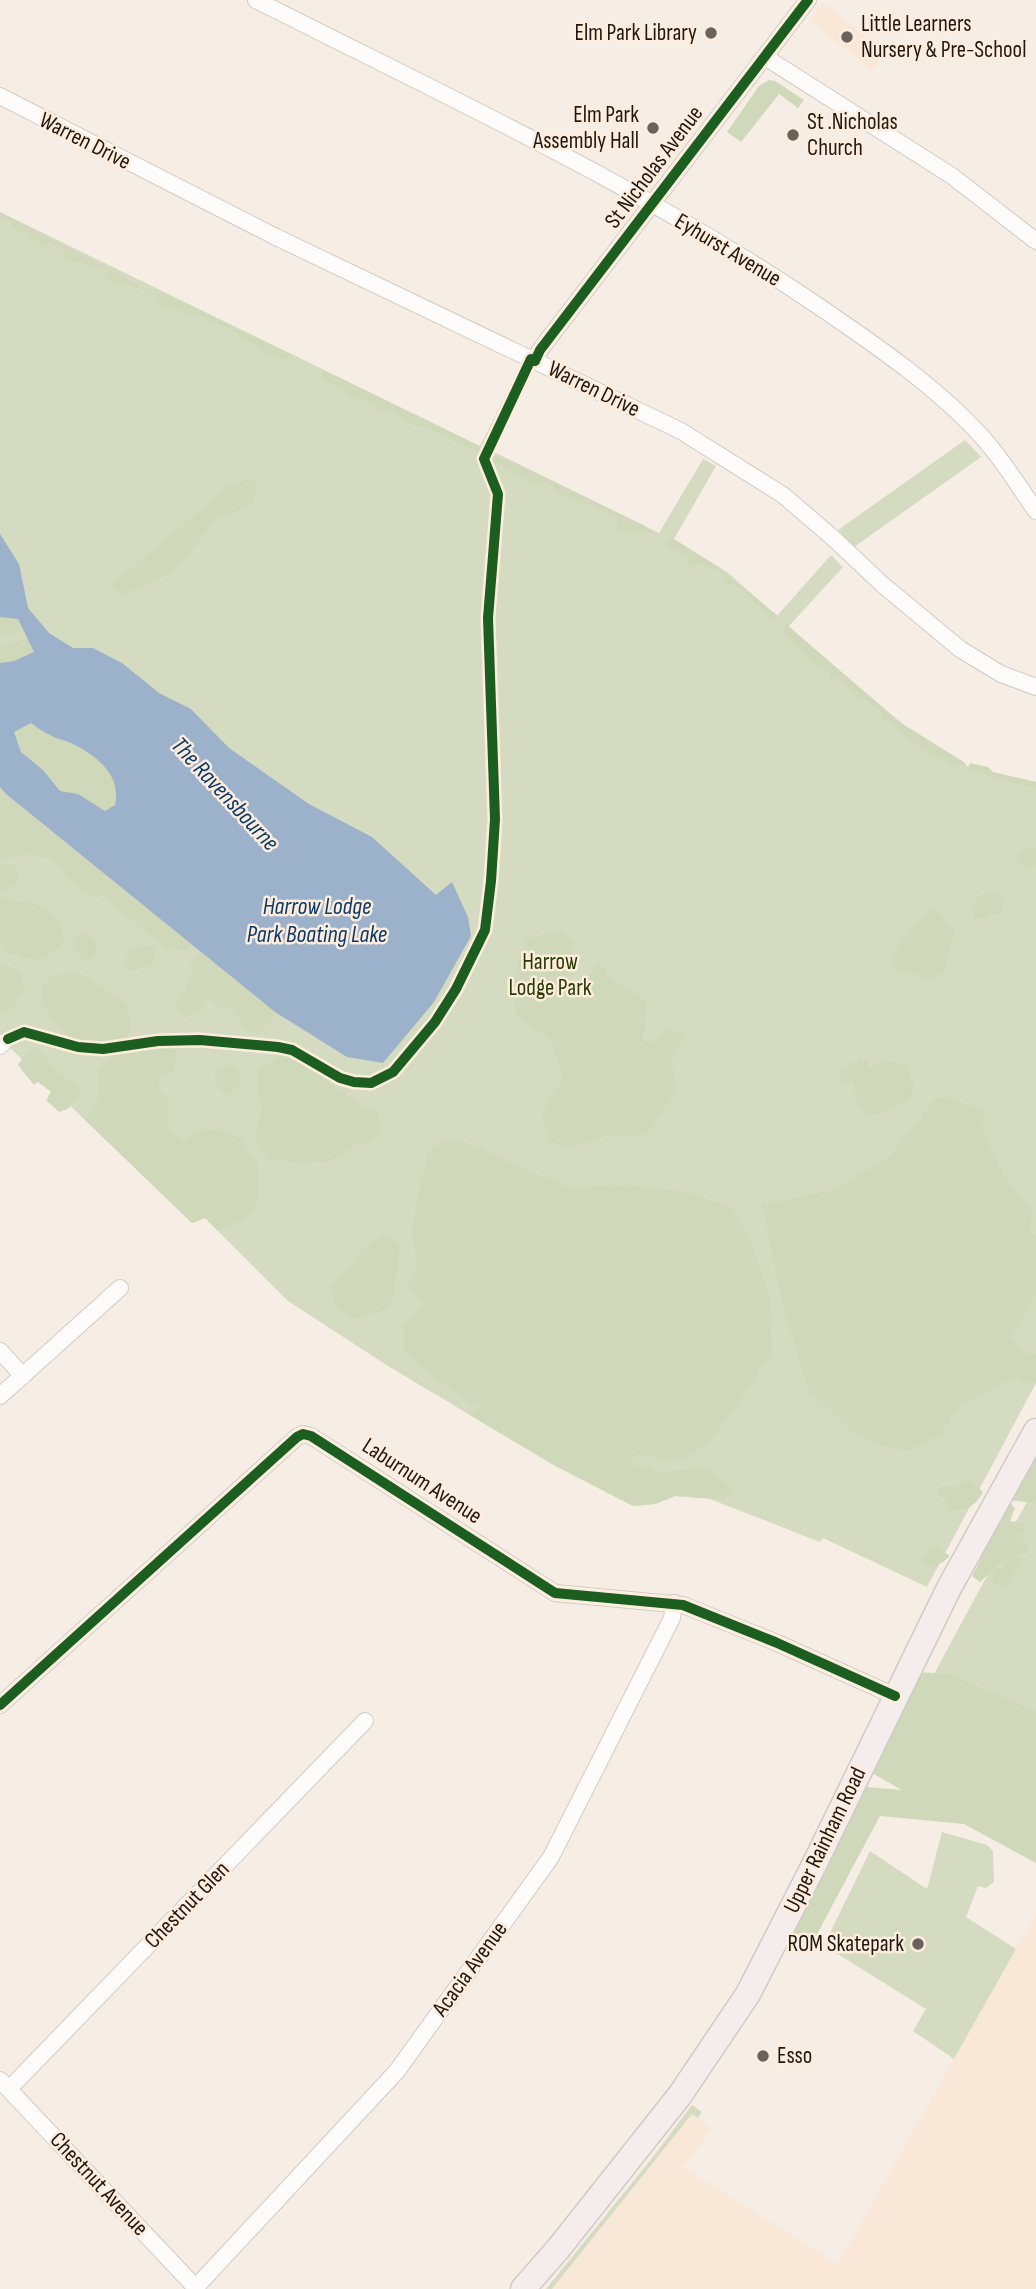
<svg xmlns="http://www.w3.org/2000/svg" width="1036" height="2289" font-family="'Sofia Sans Condensed',sans-serif">
	<style>
		.built { fill: #f9e8d8 }
		.green { fill: #d5dbc1 }
		.forest { fill: #d0d8ba }
		.water { fill: #9cb1ca; fill-rule: evenodd }
		.lines { fill: none; stroke-linecap: round; stroke-linejoin: round }
		.street-casing { stroke: #d1cac3; stroke-width: 18 }
		.primary-casing { stroke: #cfcbc6; stroke-width: 27 }
		.street { stroke: #fefcfb; stroke-width: 16 }
		.primary { stroke: #f4edec; stroke-width: 24 }
		.cycleway-casing { stroke: #feeddd; stroke-width: 15 }
		.cycleway { stroke: #1b5e20; stroke-width: 10 }
		.poi-dot { fill: #6a635c; stroke: #feeddd; stroke-width: 2.5 }
		.labels { text-anchor: middle; dominant-baseline: central; stroke-width: 5; stroke-linejoin: round; paint-order: stroke }
		.poi-label { font-size: 23px; fill: #1f1913; stroke: #feeddd; text-anchor: start }
		.street-label { font-size: 23px; fill: #1f1913; stroke: #feeddd }
		.park-label { font-size: 23px; fill: #273b05; stroke: #feeddd }
		.water-label { font-size: 24px; font-style: italic; fill: #093a6c; stroke: #feeddd }
	</style>
	<rect width="100%" height="100%" fill="#f6ede5"/>
	<path class="built" d="M 823,3 L 886,53 L 872,70 L 809,21 Z
		M 1036,1914 L 1036,2289 L 552,2289 L 692,2114 L 712,2129 L 683,2167 L 838,2264 Z"/>
	<path class="green" d="M 0,212 L 480,446 L 519,368 L 532,374 L 494,452 L 659,533 L 703,459 L 716,466 L 674,539 L 727,572 L 777,616 L 831,555 L 843,567 L 789,626 L 815,652 L 949,762 L 1036,783 L 1036,1383 L 927,1587 L 823,1538 L 820,1542 L 710,1499 L 675,1496 L 655,1504 L 633,1506 L 552,1464 L 388,1366 L 288,1301 L 205,1218 L 192,1223 L 0,1038 Z
		M 965,440 L 981,457 L 854,547 L 838,530 Z
		M 1036,1485 L 1036,1840 L 880,1774 Z
		M 942,1832 L 987,1845 L 993,1851 L 994,1882 L 986,1888 L 978,1886 L 966,1917 L 1016,1949 L 954,2059 L 913,2031 L 926,2009 L 828,1948 L 827,1939 L 870,1851 L 927,1889 Z
		M 692,2105 L 702,2112 L 698,2118 L 692,2114 L 552,2289 L 546,2289 L 653,2157 Z"/>
	<path class="forest" d="M 769,80 L 775,81 L 804,100 L 798,108 L 779,94 L 741,142 L 727,132 L 759,86 Z
		M 0,212 L 154,293 L 163,293 L 292,355 L 285,360 L 272,353 L 267,357 C 251,335 216,324 192,313 L 189,315 L 176,308 L 173,310 L 160,304 L 154,293 C 139,290 126,281 112,283 L 103,277 L 108,272 L 101,267 L 92,270 L 84,264 L 83,259 L 78,262 L 66,259 L 62,248 L 49,242 L 44,247 L 35,240 L 31,239 L 27,231 L 22,233 L 12,227 L 12,222 L 0,216 Z
		M 323,370 L 481,447 L 480,453 L 455,442 L 423,425 L 420,427 L 411,425 L 390,409 L 383,411 L 356,396 L 352,399 L 342,387 L 325,381 L 321,374 Z
		M 489,454 L 515,463 L 643,525 L 660,538 L 641,529 L 636,532 L 618,531 L 616,523 L 619,520 C 611,512 601,512 593,504 C 573,505 572,496 555,493 L 553,486 L 545,482 L 537,484 C 521,477 509,468 493,463 Z
		M 253,478 L 259,488 L 250,506 L 214,519 L 195,547 L 168,575 L 121,595 L 111,585 L 230,485 Z
		M 670,537 L 712,563 L 778,616 L 774,620 L 737,586 L 727,584 L 721,573 L 715,568 L 710,570 L 705,564 L 695,566 L 687,564 L 688,557 L 676,550 L 669,550 L 665,543 Z
		M 0,617 L 18,619 L 23,627 L 10,636 L 0,636 Z
		M 786,624 L 901,723 L 964,762 L 968,769 L 970,763 L 988,767 L 993,772 L 1036,782 L 1036,788 L 968,770 L 961,765 L 953,767 C 947,760 941,760 934,755 C 917,745 902,738 890,720 L 884,722 L 882,719 L 884,714 L 862,698 L 859,700 L 837,678 L 829,678 L 829,672 C 811,662 795,649 784,632 Z
		M 28,635 L 35,652 L 14,661 L 0,663 L 0,646 L 23,640 Z
		M 31,723 C 37,727 43,732 50,735 C 56,739 64,740 71,743 C 96,755 122,775 115,805 L 105,811 L 78,794 L 60,791 L 43,770 L 21,752 L 14,732 Z
		M 0,787 L 6,795 L 192,945 L 187,951 L 166,948 L 110,903 L 105,895 L 96,898 L 72,882 L 51,858 L 40,859 L 31,852 L 17,857 L 0,858 Z
		M 1032,845 L 1036,850 L 1036,865 L 1023,868 L 1016,857 Z
		M 0,864 L 14,864 L 19,875 L 17,884 L 0,892 Z
		M 995,890 L 1004,897 L 1001,913 L 975,919 L 972,907 L 978,896 Z
		M 0,897 L 17,902 L 30,902 L 49,910 L 60,924 L 64,939 L 60,946 L 44,959 L 32,959 L 5,952 L 0,939 Z
		M 935,908 L 955,933 L 943,972 L 927,981 C 923,979 920,976 916,974 C 901,970 901,979 891,961 L 908,930 Z
		M 559,930 L 574,941 L 566,993 L 583,992 L 598,962 L 617,983 L 647,1001 L 643,1042 L 655,1041 L 670,1028 L 684,1037 L 672,1059 L 676,1091 L 647,1135 L 609,1135 L 568,1148 L 550,1141 L 542,1115 L 563,1077 L 551,1040 L 517,1017 L 512,983 L 526,939 Z
		M 81,934 L 90,935 L 97,943 L 94,957 L 87,961 L 78,955 L 72,944 L 75,937 Z
		M 142,944 L 153,947 L 156,953 L 152,964 L 138,970 L 125,970 C 123,954 129,952 142,944 Z
		M 200,952 L 275,1012 L 271,1022 L 257,1034 C 244,1027 237,1021 233,1007 L 220,1010 L 207,996 L 200,1011 L 186,1018 L 174,1007 L 193,975 L 189,966 Z
		M 0,961 L 21,972 L 25,990 L 14,1006 L 0,1014 Z
		M 82,974 L 126,1003 L 131,1019 L 128,1038 C 95,1050 76,1050 54,1021 C 44,1007 40,1005 41,987 L 54,975 Z
		M 170,1042 L 176,1045 L 177,1060 L 174,1071 L 160,1076 L 159,1088 L 168,1099 L 169,1131 L 184,1141 L 197,1131 L 218,1130 L 240,1138 L 258,1164 L 259,1199 L 253,1210 L 244,1219 L 218,1231 L 205,1218 L 192,1223 L 85,1120 L 99,1097 L 99,1070 L 115,1052 L 137,1053 L 149,1045 Z
		M 38,1046 L 55,1069 L 82,1090 L 68,1109 L 59,1112 L 46,1100 L 51,1092 L 38,1082 L 34,1085 L 18,1065 L 26,1053 Z
		M 281,1054 L 303,1059 L 361,1106 L 376,1112 L 383,1131 L 369,1144 L 358,1143 C 341,1159 325,1164 302,1163 C 290,1163 280,1159 268,1160 L 254,1138 L 263,1104 L 258,1096 L 258,1072 Z
		M 859,1059 L 868,1061 L 868,1070 L 882,1060 L 904,1065 L 914,1084 L 910,1099 C 884,1115 855,1129 854,1083 L 843,1083 L 839,1070 Z
		M 232,1065 C 248,1075 241,1090 225,1095 L 218,1087 L 214,1076 L 221,1069 Z
		M 936,1097 L 956,1100 L 986,1112 L 981,1127 L 1004,1176 L 1032,1210 L 1030,1231 L 1036,1239 L 1036,1295 L 1011,1336 L 1021,1350 L 1030,1356 L 1036,1353 L 1036,1383 L 1023,1382 L 1017,1376 L 962,1405 L 940,1434 L 908,1451 L 876,1444 L 850,1430 L 808,1389 L 783,1306 L 762,1205 L 837,1189 L 891,1155 Z
		M 445,1140 L 462,1141 L 569,1188 L 627,1185 L 687,1192 L 731,1207 L 751,1242 L 771,1302 L 772,1352 L 737,1405 L 707,1445 L 678,1461 L 637,1454 L 631,1463 L 636,1467 L 649,1467 L 656,1473 L 707,1467 L 732,1489 L 725,1499 L 675,1496 L 655,1504 L 633,1506 L 552,1464 L 470,1415 L 485,1404 L 468,1402 L 420,1366 L 404,1350 L 404,1325 L 425,1303 L 407,1289 L 417,1263 L 411,1231 L 428,1151 Z
		M 384,1234 L 394,1239 L 400,1248 L 393,1298 L 387,1309 L 352,1319 L 337,1308 L 330,1288 L 344,1272 L 359,1260 L 358,1252 Z
		M 1036,1456 L 1036,1503 L 1008,1500 L 1032,1459 Z
		M 969,1480 L 983,1492 C 975,1507 966,1511 950,1510 L 945,1498 L 938,1496 L 939,1488 L 948,1485 L 954,1488 Z
		M 1010,1503 L 1015,1508 L 1010,1521 L 1026,1523 L 1025,1532 L 1018,1536 L 1016,1543 L 1028,1543 L 1028,1553 L 1017,1554 L 1020,1568 L 1013,1573 L 1013,1581 L 1005,1588 L 992,1582 L 994,1570 L 1003,1567 L 1011,1556 L 1005,1558 L 980,1582 L 972,1576 L 980,1561 L 981,1547 Z
		M 937,1547 L 950,1556 L 943,1562 L 928,1568 L 919,1561 L 927,1551 Z
		M 916,1672 L 949,1674 L 1036,1712 L 1036,1863 L 964,1824 L 880,1816 L 808,1951 L 790,1935 L 866,1787 L 902,1790 L 865,1769 L 884,1750 L 893,1724 Z"/>
	<path class="water" d="M 0,534 L 19,564 L 28,608 L 49,633 L 73,648 L 93,648 L 122,663 L 159,693 L 191,709 L 229,748 L 309,804 L 372,837 L 436,895 L 452,882 L 468,917 L 471,936 L 434,1002 L 383,1063 L 347,1057 L 275,1012 L 6,794 L 0,787 L 0,663 L 14,661 L 34,652 L 18,619 L 0,617 ZM 31,723 C 37,727 43,732 50,735 C 56,739 64,740 71,743 C 96,755 122,775 115,805 L 105,811 L 78,794 L 60,791 L 43,770 L 21,752 L 14,732 Z"/>
	<g class="lines">
		<defs>
			<path id="street" d="M 256,0 C 449,98 648,189 827,312 C 881,349 939,389 983,438 C 1003,460 1019,487 1036,511
				M 765,57 L 952,176 L 1036,241
				M 0,96 L 276,237 L 681,431 L 783,495 L 832,537 L 883,585 L 960,649 L 1001,674 L 1036,687
				M 535,361 L 540,350 L 808,0
				M 0,1046 L 4,1042
				M 0,1351 L 23,1376
				M 0,1396 L 120,1288
				M 0,1705 L 297,1437 L 303,1434 L 311,1436 L 555,1593 L 683,1605 L 775,1642 L 895,1696
				M 0,2080 L 197,2289
				M 9,2089 L 365,1721
				M 196,2287 L 397,2071 L 551,1857 L 672,1618 L 674,1603"/>
			<path id="primary" d="M 523,2289 L 558,2249 L 680,2095 L 748,1994 L 814,1865 L 949,1588 L 1036,1431"/>
		</defs>
		<use href="#street" class="street-casing"/>
		<use href="#primary" class="primary-casing"/>
		<use href="#street" class="street"/>
		<use href="#primary" class="primary"/>
		<defs>
			<path id="cycleway" d="M 8,1039 L 24,1032 L 78,1047 L 103,1049 L 158,1041 L 200,1040 L 278,1047 L 292,1050 L 340,1078 L 354,1082 L 371,1083 L 393,1072 L 435,1022 L 456,989 L 485,930 L 491,881 L 495,819 L 488,618 L 498,494 L 484,459 L 531,359 L 535,361 L 540,350 L 808,0
				M 0,1705 L 297,1437 L 303,1434 L 311,1436 L 555,1593 L 683,1605 L 775,1642 L 895,1696"/>
		</defs>
		<use href="#cycleway" class="cycleway-casing"/>
		<use href="#cycleway" class="cycleway"/>
	</g>
	<g class="poi-dot">
		<circle cx="711" cy="33" r="7"/>
		<circle cx="847" cy="37" r="7"/>
		<circle cx="653" cy="128" r="7"/>
		<circle cx="793" cy="135" r="7"/>
		<circle cx="918" cy="1944" r="7"/>
		<circle cx="763" cy="2056" r="7"/>
	</g>
	<g class="labels">
		<g class="poi-label">
			<text x="861" y="24">Little Learners<tspan x="861" dy="26">Nursery &amp; Pre-School</tspan></text>
			<text x="697" y="33" text-anchor="end">Elm Park Library</text>
			<text x="639" y="115" text-anchor="end">Elm Park<tspan x="639" dy="26">Assembly Hall</tspan></text>
			<text x="807" y="122">St .Nicholas<tspan x="807" dy="26">Church</tspan></text>
			<text x="904" y="1944" text-anchor="end">ROM Skatepark</text>
			<text x="777" y="2056">Esso</text>
		</g>
		<g class="street-label">
			<text transform="translate(85 141) rotate(27)">Warren Drive</text>
			<text transform="translate(654 167) rotate(-53)">St Nicholas Avenue</text>
			<text transform="translate(728 250) rotate(31)">Eyhurst Avenue</text>
			<text transform="translate(594 389) rotate(26)">Warren Drive</text>
			<text transform="translate(422 1481) rotate(33)">Laburnum Avenue</text>
			<text transform="translate(825 1840) rotate(-64)">Upper Rainham Road</text>
			<text transform="translate(187 1905) rotate(-46)">Chestnut Glen</text>
			<text transform="translate(470 1969) rotate(-54)">Acacia Avenue</text>
			<text transform="translate(99 2184) rotate(47)">Chestnut Avenue</text>
		</g>
		<g class="park-label">
			<text x="550" y="962">Harrow<tspan x="550" dy="26">Lodge Park</tspan></text>
		</g>
		<g class="water-label">
			<text transform="translate(225 794) rotate(47)">The Ravensbourne</text>
			<text x="317" y="906">Harrow Lodge<tspan x="317" dy="28">Park Boating Lake</tspan></text>
		</g>
	</g>
</svg>
